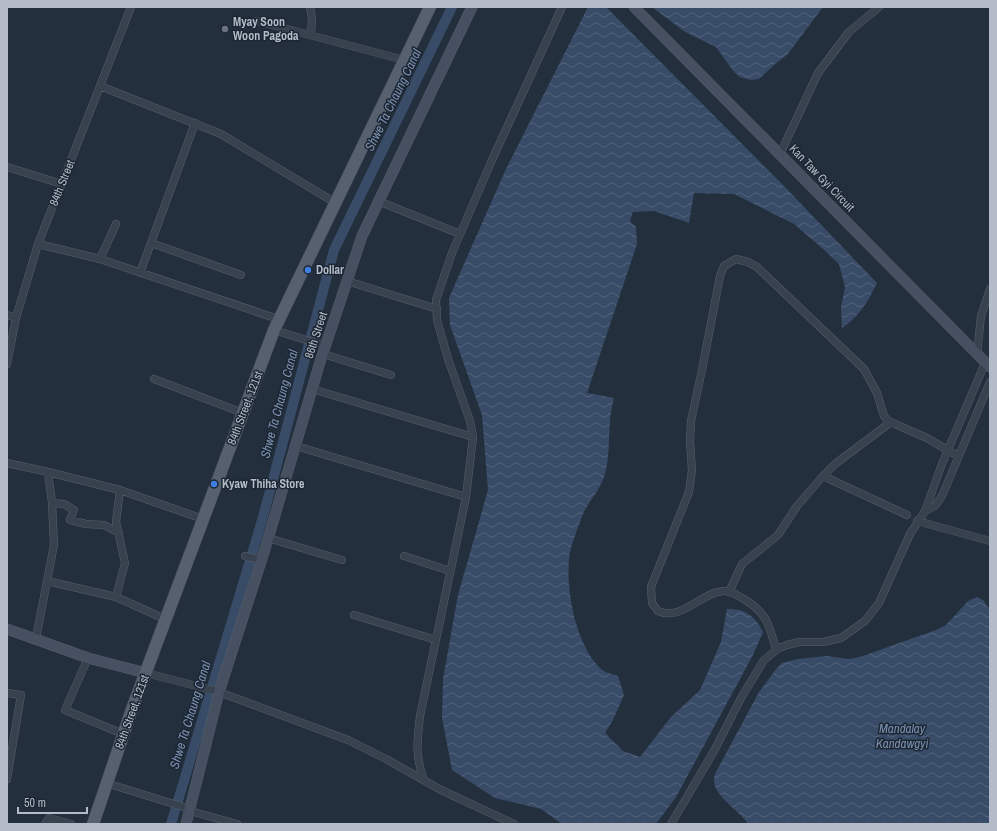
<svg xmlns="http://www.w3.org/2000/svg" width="997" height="831" font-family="'Archivo Narrow',sans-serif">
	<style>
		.water { fill: url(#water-waves) }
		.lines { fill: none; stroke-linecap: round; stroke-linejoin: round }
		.canal { stroke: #394c67; stroke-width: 10 }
		.street-casing { stroke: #565f6c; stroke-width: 8 }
		.secondary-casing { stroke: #565f6c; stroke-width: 11 }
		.primary-casing { stroke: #414a57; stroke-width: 13 }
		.street { stroke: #38414e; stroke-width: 7 }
		.secondary { stroke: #465061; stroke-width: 10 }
		.primary { stroke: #56606e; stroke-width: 12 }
		.worship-dot { fill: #6b7280; stroke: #1d2633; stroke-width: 1.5 }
		.shop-dot { fill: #3f7fe0; stroke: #1d2633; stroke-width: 1.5 }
		.labels { text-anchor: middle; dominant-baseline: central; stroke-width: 3; stroke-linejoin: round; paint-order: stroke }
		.poi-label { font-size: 12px; font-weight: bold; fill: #b4bcc9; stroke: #1d2633; text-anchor: start }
		.street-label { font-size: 12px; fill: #b4bcc9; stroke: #1d2633 }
		.water-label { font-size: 13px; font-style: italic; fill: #7c92b1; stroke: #1d2633 }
	</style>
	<defs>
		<pattern id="water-waves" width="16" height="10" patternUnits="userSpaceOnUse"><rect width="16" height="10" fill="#394c67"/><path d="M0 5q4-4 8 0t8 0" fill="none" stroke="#53647b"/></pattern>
	</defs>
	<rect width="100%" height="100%" fill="#242f3e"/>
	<path class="water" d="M 588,7 L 606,7 L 782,184 L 877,283 C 868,301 860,316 842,328 L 841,307 L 845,287 L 839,264 L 822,248 L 794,224 L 734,194 L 694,193 L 689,223 L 654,211 L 633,212 L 630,221 L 636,227 L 637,244 L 587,393 L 614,398 C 607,421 611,447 606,470 C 601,492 587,501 581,519 C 577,531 570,546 569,559 C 566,593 576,645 601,669 C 605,673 613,674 618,676 L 624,695 L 613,720 L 605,733 L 623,751 L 640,757 L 671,717 L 700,690 L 721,642 L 727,609 C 746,609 755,616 763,632 L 753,655 L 676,797 L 656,824 L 562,824 L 541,809 L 495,798 L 452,770 L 442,718 L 443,679 L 458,595 L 488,490 L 482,415 L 450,325 L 449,298 L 506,169 Z
		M 652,7 L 823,7 L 787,55 L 775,64 L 759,79 L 751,80 L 740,77 L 734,72 L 716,47 L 685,32 Z
		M 977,597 L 983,600 L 990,610 L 990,824 L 748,824 C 738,808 708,794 715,774 L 759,692 L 777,668 L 782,663 L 798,659 L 826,656 L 849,659 L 860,657 L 936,630 L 946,625 L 968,601 Z"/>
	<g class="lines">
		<path class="canal" d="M 171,824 L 263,517 L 334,250 L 452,7"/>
		<defs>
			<path id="street" d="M 310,7 L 312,19 L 311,35
				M 257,21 L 404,60
				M 100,86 L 221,134 L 334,202
				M 780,154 L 818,73 L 849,32 L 879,7
				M 7,167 L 62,184
				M 378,201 L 460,234
				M 151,243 L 241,275
				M 38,244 L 100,259 L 278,319
				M 100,259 L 116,224
				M 140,273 L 195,123
				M 347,281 L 437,309
				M 7,315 L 16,318
				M 274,330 L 325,346
				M 323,354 L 391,375
				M 977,354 L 981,316 L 990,289
				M 7,364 L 16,318 L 38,244 L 131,7
				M 154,379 L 243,413
				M 312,389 L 473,437
				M 296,446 L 466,497
				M 7,463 L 48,472 L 120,490 L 116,522 L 125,563 L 116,597
				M 823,476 L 907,515
				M 120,490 L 203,519
				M 52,503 L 64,504 L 74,510 L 70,520 L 86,524 L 104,525 L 119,533
				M 925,511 L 935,506 L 942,496 L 990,382
				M 917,521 L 990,541
				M 268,538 L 342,560
				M 245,556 L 261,560
				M 404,556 L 450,571
				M 47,581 L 116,597 L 165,619
				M 729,592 L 742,564 L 778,535 L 797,506 L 823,476 L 835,464 L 891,422
				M 354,615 L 436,640
				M 36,638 L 54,545 L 52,503 L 48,472
				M 776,649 C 769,625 767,613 744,599 C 738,596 732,591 725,591 C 702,591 682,622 658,611 L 652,603 L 651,587 L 689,492 L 692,470 L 690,442 L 691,421 L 702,370 L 720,276 L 724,266 L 736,259 L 748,262 L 757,267 L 864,369 L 877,393 L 884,416 L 888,421 L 927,438 L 958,456
				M 88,658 L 65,710 L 123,734
				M 146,673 L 216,691 L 348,740 L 386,759 L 441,790 L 514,824
				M 7,693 L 21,695 L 7,779
				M 424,780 C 415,756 417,741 420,716 L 466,497 L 473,437 L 470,421 L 448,359 L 437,320 L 436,300 L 452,253 L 492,160 L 562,7
				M 106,783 L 190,809
				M 190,811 L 237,824
				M 45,824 L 49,818 L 71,824
				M 671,824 L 714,751 L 741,698 L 764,660 L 779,648 L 787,645 L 799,642 L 823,642 L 841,638 L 865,621 L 879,603 L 910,534 L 925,511 L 942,464 L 985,363"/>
			<path id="secondary" d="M 634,7 L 990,367
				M 7,629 L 88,658 L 146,673
				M 186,824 L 219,692 L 265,549 L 320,362 L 362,236 L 472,7"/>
			<path id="primary" d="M 93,824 L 132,709 L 274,330 L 430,7"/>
		</defs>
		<use href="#street" class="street-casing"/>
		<use href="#secondary" class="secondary-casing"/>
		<use href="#primary" class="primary-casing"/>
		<use href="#street" class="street"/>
		<use href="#secondary" class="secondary"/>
		<use href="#primary" class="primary"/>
	</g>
	<circle class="worship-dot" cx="225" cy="29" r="4"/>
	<g class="shop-dot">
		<circle cx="308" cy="270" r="4"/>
		<circle cx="214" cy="484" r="4"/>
	</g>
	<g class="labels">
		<g class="poi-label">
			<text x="233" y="22">Myay Soon<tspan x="233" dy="14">Woon Pagoda</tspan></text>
			<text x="316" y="270">Dollar</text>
			<text x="222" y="484">Kyaw Thiha Store</text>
		</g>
		<g class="street-label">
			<text transform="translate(822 178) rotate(46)">Kan Taw Gyi Circuit</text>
			<text transform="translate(62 183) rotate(-68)">84th Street</text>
			<text transform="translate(316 335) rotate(-72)">86th Street</text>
			<text transform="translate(245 408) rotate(-69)">84th Street, 121st</text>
			<text transform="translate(132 712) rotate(-70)">84th Street, 121st</text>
		</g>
		<g class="water-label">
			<text transform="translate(393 100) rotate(-64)">Shwe Ta Chaung Canal</text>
			<text transform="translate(279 404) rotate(-75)">Shwe Ta Chaung Canal</text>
			<text transform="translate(190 715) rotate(-73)">Shwe Ta Chaung Canal</text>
			<text x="902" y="728">Mandalay<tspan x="902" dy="15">Kandawgyi</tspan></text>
		</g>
	</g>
	<rect width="997" height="831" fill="none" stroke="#b4bcc9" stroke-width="16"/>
	<path d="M18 807v6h69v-6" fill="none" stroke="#b4bcc9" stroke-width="2"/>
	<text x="24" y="807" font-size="12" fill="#b4bcc9" stroke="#1d2633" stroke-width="3" paint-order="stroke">50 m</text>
</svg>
